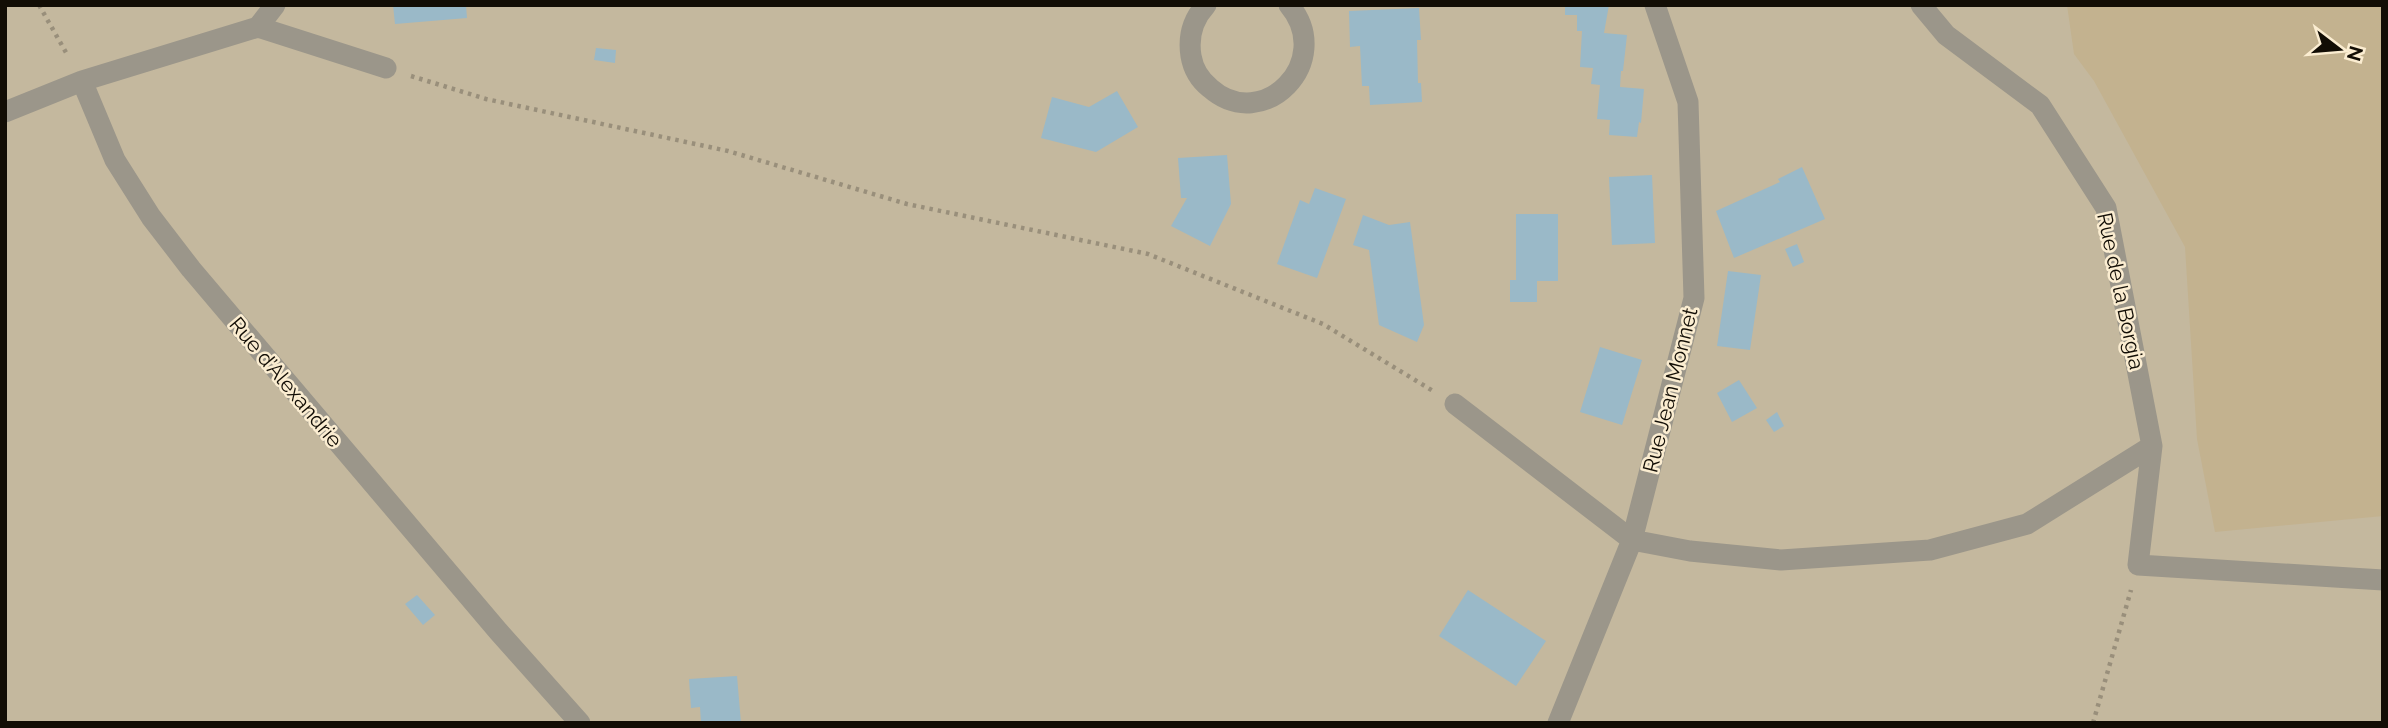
<svg xmlns="http://www.w3.org/2000/svg" width="2388" height="728" font-family="Raleway,sans-serif">
	<style>
		.green { fill: #c4b89e }
		.forest { fill: #c3b28f }
		.building { fill: #9ab9c8 }
		.lines { fill: none; stroke-linecap: round; stroke-linejoin: round }
		.path { stroke: #998f7b; stroke-width: 4.5; stroke-dasharray: 3.5 5; stroke-linecap: butt }
		.minor { stroke: #9b968a; stroke-width: 21 }
		.labels { text-anchor: middle; dominant-baseline: central; stroke-width: 5; stroke-linejoin: round; paint-order: stroke }
		.street-label { font-size: 21px; fill: #120d05; stroke: #fbedd1 }
	</style>
	<rect width="100%" height="100%" fill="#ede0c4"/>
	<path class="green" d="M 5,5 L 2383,5 L 2383,723 L 5,723 Z"/>
	<path class="forest" d="M 2067,5 L 2383,5 L 2383,516 L 2215,532 L 2197,439 L 2185,247 L 2094,81 L 2074,54 Z"/>
	<path class="building" d="M 393,5 L 466,5 L 467,18 L 395,24 Z
		M 1565,5 L 1609,5 L 1604,33 L 1627,35 L 1623,71 L 1621,71 L 1620,87 L 1644,89 L 1641,123 L 1639,122 L 1637,137 L 1609,135 L 1610,120 L 1597,119 L 1600,85 L 1591,84 L 1593,68 L 1580,67 L 1582,31 L 1577,31 L 1577,15 L 1565,15 Z
		M 1419,8 L 1421,40 L 1417,40 L 1418,83 L 1421,83 L 1422,102 L 1370,105 L 1369,86 L 1362,86 L 1360,46 L 1350,47 L 1349,11 Z
		M 596,48 L 616,50 L 615,63 L 594,60 Z
		M 1117,91 L 1138,127 L 1096,152 L 1041,138 L 1052,97 L 1089,107 Z
		M 1227,155 L 1231,204 L 1210,246 L 1171,226 L 1187,198 L 1181,198 L 1178,158 Z
		M 1802,167 L 1825,219 L 1734,258 L 1716,211 L 1780,182 L 1778,179 Z
		M 1652,175 L 1655,243 L 1612,245 L 1609,177 Z
		M 1315,188 L 1346,199 L 1317,278 L 1277,264 L 1300,200 L 1309,204 Z
		M 1516,214 L 1558,214 L 1558,281 L 1537,281 L 1537,302 L 1510,302 L 1510,280 L 1516,280 Z
		M 1363,215 L 1389,225 L 1410,222 L 1424,325 L 1417,342 L 1379,325 L 1369,250 L 1353,245 Z
		M 1797,244 L 1804,262 L 1793,267 L 1785,249 Z
		M 1728,271 L 1761,275 L 1750,350 L 1717,346 Z
		M 1600,347 L 1642,360 L 1622,425 L 1580,412 Z
		M 1739,380 L 1757,408 L 1732,422 L 1717,393 Z
		M 1777,412 L 1784,426 L 1774,432 L 1766,420 Z
		M 1468,590 L 1546,641 L 1516,686 L 1439,636 Z
		M 417,595 L 435,615 L 423,625 L 405,604 Z
		M 737,676 L 741,723 L 701,723 L 700,707 L 691,708 L 689,679 Z"/>
	<g class="lines">
		<path class="path" d="M 39,5 L 68,56
			M 411,76 L 486,99 L 728,151 L 907,204 L 1148,254 L 1323,324 L 1433,391
			M 2093,723 L 2131,590"/>
		<path class="minor" d="M 1206,5 C 1193,19 1188,37 1191,56 C 1193,68 1200,80 1210,88 C 1263,135 1336,61 1289,5
			M 1921,5 L 1946,35 L 2040,105 L 2106,208 L 2152,446 L 2138,565 L 2383,580
			M 258,27 L 275,5
			M 82,81 L 115,160 L 151,217 L 191,269 L 498,631 L 580,723
			M 5,112 L 82,81 L 258,27 L 386,68
			M 1455,404 L 1632,540 L 1690,551 L 1781,560 L 1930,550 L 2027,524 L 2152,446
			M 1558,723 L 1632,540 L 1694,298 L 1688,102 L 1655,5"/>
	</g>
	<g class="labels">
		<g class="street-label">
			<text transform="translate(2121 291) rotate(78)">Rue de la Borgia</text>
			<text transform="translate(286 382) rotate(50)">Rue d’Alexandrie</text>
			<text transform="translate(1670 390) rotate(-76)">Rue Jean Monnet</text>
		</g>
	</g>
	<rect width="2388" height="728" fill="none" stroke="#120d05" stroke-width="14"/>
	<g transform="translate(2339 49) rotate(106)" stroke="#fbedd1" stroke-width="5" paint-order="stroke">
	<path d="M0-5L12 26L0 18L-12 26Z" fill="#120d05"/>
	<text y="-10" font-size="19" font-weight="bold" text-anchor="middle" fill="#120d05">N</text>
	</g>
</svg>
